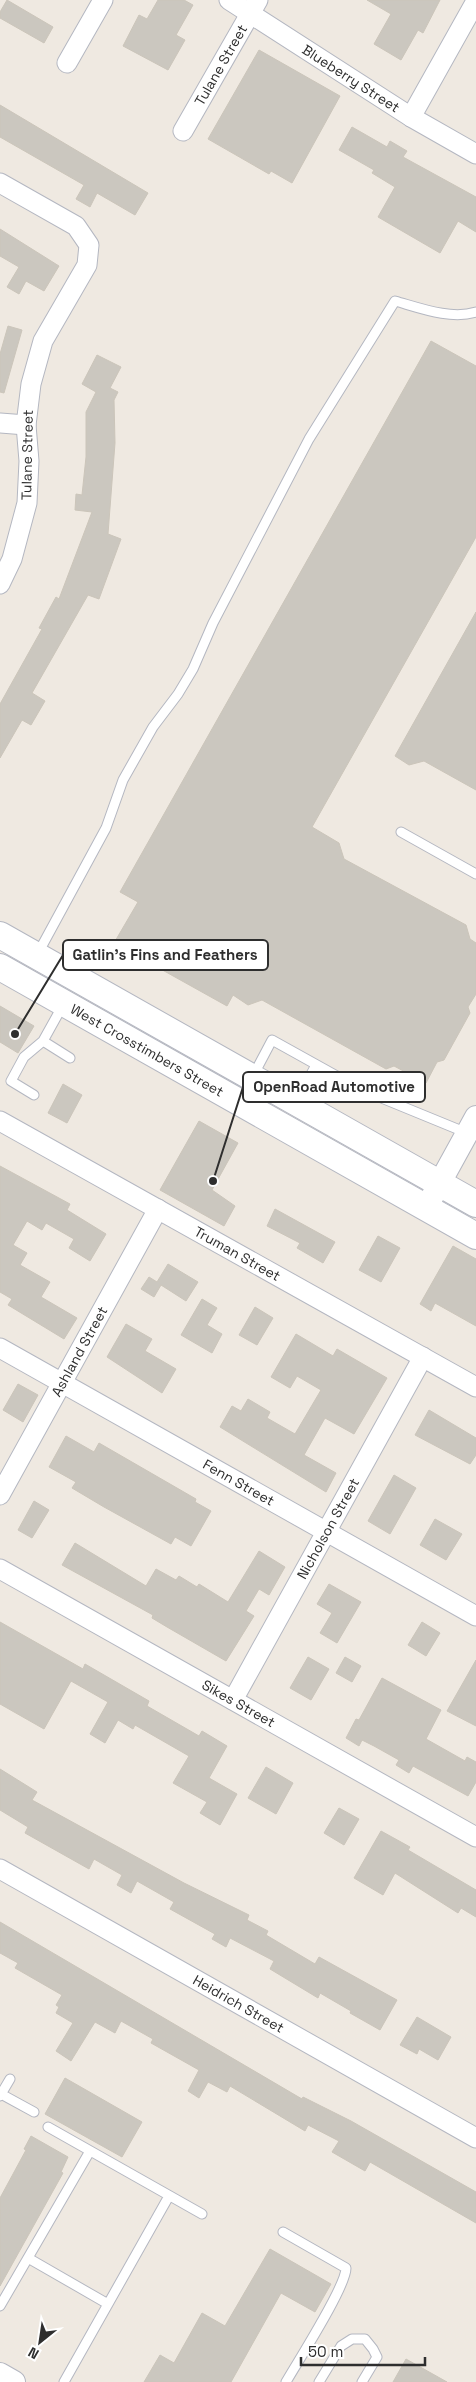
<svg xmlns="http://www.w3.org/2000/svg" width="476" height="2382" font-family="'Space Grotesk',sans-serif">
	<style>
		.building { fill: #cbc7bf; stroke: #cbc5ba }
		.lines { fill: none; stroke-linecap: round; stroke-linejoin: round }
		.service-casing { stroke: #b4b7c1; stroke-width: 11 }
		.minor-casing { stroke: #b4b7c1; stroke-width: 21 }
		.tertiary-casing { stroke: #b4b7c1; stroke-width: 24 }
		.secondary-casing { stroke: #b4b7c1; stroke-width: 28 }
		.service { stroke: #fff; stroke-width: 9 }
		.minor { stroke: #fff; stroke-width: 19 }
		.tertiary { stroke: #fff; stroke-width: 22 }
		.secondary { stroke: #fff; stroke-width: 26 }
		.labels { text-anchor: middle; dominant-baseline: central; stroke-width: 5; stroke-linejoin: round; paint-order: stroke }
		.street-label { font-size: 14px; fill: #2e2e2e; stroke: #fff }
		.leader { fill: none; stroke: #2e2e2e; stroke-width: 2 }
		.callout-dot { fill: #2e2e2e; stroke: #fff; stroke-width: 2 }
		.callout { fill: #fff; stroke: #2e2e2e; stroke-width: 2 }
		.callout-label { font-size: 15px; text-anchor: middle; font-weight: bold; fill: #2e2e2e }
	</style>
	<rect width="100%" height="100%" fill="#efe9e1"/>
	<path class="building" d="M 7,0 L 53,27 L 44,43 L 0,18 L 0,12 Z
		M 158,0 L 184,0 L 193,5 L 176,35 L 185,40 L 168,70 L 123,46 L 139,15 L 147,19 Z
		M 367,0 L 440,0 L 423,33 L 418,30 L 401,60 L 374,44 L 391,14 Z
		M 259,50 L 340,96 L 292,183 L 271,171 L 269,174 L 208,139 Z
		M 0,105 L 148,193 L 135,215 L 97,193 L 90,207 L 76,199 L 84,185 L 0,137 Z
		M 352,127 L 387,147 L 390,141 L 407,151 L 403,157 L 476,197 L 476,232 L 458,221 L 440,253 L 378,217 L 395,187 L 372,173 L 374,170 L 339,150 Z
		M 0,229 L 59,266 L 44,291 L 26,281 L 19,294 L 7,287 L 19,267 L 0,256 Z
		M 8,326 L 22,330 L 4,393 L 0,392 L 0,354 Z
		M 431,341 L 476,366 L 476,537 L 312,827 L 339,843 L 344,859 L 466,925 L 470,939 L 476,943 L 476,994 L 468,1007 L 470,1013 L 444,1060 L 437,1062 L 426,1083 L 394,1066 L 386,1069 L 262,1000 L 248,1005 L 233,995 L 227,1006 L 114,943 L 138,902 L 120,892 Z
		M 97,355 L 121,367 L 110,388 L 118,392 L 114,400 L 115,443 L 108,534 L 121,539 L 99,599 L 88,595 L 32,693 L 45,701 L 31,725 L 22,720 L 0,758 L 0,704 L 42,629 L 39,628 L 56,597 L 59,599 L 92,512 L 75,510 L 76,494 L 82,495 L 86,457 L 86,412 L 96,392 L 82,384 Z
		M 476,612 L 476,790 L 424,761 L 409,765 L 395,756 Z
		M 0,1006 L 34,1026 L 18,1053 L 0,1042 Z
		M 63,1084 L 82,1095 L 67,1123 L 48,1113 Z
		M 199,1121 L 238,1143 L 212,1190 L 235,1206 L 224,1226 L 160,1190 Z
		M 0,1166 L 70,1204 L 67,1210 L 106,1234 L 90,1261 L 69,1248 L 74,1239 L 46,1223 L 42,1230 L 27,1221 L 13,1245 L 27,1253 L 20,1265 L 50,1282 L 41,1297 L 77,1318 L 64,1339 L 8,1305 L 12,1299 L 0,1292 Z
		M 275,1209 L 335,1242 L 323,1263 L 297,1248 L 300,1243 L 267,1226 Z
		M 378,1236 L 400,1248 L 381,1282 L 359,1270 Z
		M 453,1246 L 476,1259 L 476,1326 L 435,1303 L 431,1311 L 420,1304 Z
		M 168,1264 L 198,1282 L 186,1301 L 161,1285 L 154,1297 L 141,1289 L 149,1277 L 157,1282 Z
		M 202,1299 L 217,1308 L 207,1325 L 222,1334 L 212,1353 L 181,1335 Z
		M 255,1307 L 273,1318 L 257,1345 L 239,1335 Z
		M 126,1324 L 152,1339 L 145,1351 L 176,1369 L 162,1393 L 107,1357 Z
		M 296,1334 L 333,1356 L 337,1349 L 387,1378 L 354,1434 L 325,1418 L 304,1455 L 336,1473 L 326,1492 L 220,1427 L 232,1406 L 241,1411 L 248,1399 L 270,1412 L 267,1418 L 295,1434 L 321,1390 L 297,1376 L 290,1388 L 271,1377 Z
		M 18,1384 L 38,1395 L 23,1422 L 3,1410 Z
		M 429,1410 L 476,1438 L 476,1455 L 470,1464 L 415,1435 Z
		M 66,1436 L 94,1452 L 99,1443 L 196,1499 L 195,1502 L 211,1511 L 191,1546 L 175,1537 L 171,1544 L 104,1507 L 72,1488 L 76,1482 L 49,1467 Z
		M 394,1475 L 416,1488 L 390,1534 L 368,1521 Z
		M 34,1501 L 49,1510 L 32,1538 L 18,1530 Z
		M 435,1519 L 462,1534 L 446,1560 L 420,1545 Z
		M 75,1543 L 146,1586 L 156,1569 L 176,1580 L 179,1576 L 197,1587 L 199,1584 L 228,1602 L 259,1551 L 285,1567 L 269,1595 L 259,1589 L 246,1611 L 254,1616 L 226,1661 L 167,1627 L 152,1618 L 153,1615 L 62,1565 Z
		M 329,1584 L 361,1602 L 337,1643 L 320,1633 L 332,1613 L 317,1604 Z
		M 0,1622 L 83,1669 L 85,1664 L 149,1701 L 147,1706 L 199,1736 L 202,1731 L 227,1746 L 209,1778 L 237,1794 L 220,1825 L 200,1813 L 207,1802 L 173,1783 L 189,1756 L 135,1725 L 133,1729 L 118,1720 L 105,1743 L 90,1734 L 108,1702 L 71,1681 L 44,1729 L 0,1704 Z
		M 422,1622 L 440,1633 L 426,1656 L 408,1645 Z
		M 308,1657 L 329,1669 L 311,1700 L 290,1688 Z
		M 345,1657 L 361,1666 L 352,1682 L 336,1673 Z
		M 476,1660 L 476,1726 L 447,1711 Z
		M 382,1678 L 441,1710 L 426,1739 L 465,1761 L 467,1757 L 476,1762 L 476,1782 L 468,1796 L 413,1766 L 409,1773 L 396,1765 L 399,1760 L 374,1746 L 362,1740 L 359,1746 L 346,1738 L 356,1719 L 359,1720 Z
		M 266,1767 L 293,1783 L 276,1814 L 248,1798 Z
		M 0,1769 L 37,1792 L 32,1800 L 184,1883 L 249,1915 L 247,1920 L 268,1931 L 266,1935 L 315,1964 L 319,1957 L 397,2000 L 380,2030 L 350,2013 L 351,2011 L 320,1993 L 318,1998 L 270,1969 L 274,1961 L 230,1938 L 226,1947 L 212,1939 L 215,1934 L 170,1909 L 174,1902 L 137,1881 L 131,1893 L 117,1885 L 122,1875 L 94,1859 L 89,1869 L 25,1833 L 28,1827 L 0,1810 Z
		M 339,1808 L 359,1819 L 344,1845 L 324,1833 Z
		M 381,1831 L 410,1847 L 408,1850 L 476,1890 L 476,1917 L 461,1908 L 458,1913 L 395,1873 L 383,1895 L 354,1878 Z
		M 0,1922 L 302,2099 L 303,2097 L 351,2121 L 476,2192 L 476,2223 L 370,2162 L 365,2171 L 332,2152 L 339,2141 L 308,2125 L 305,2131 L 230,2086 L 227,2092 L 208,2082 L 199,2098 L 188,2091 L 199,2070 L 151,2043 L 153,2039 L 121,2021 L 115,2033 L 95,2022 L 71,2061 L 56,2051 L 73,2023 L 56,2013 L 59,2007 L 56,2005 L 62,1995 L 15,1968 L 18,1963 L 0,1953 Z
		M 417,2017 L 451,2037 L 438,2060 L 419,2049 L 417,2054 L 400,2045 Z
		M 65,2078 L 142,2122 L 122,2157 L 45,2114 Z
		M 31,2136 L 68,2157 L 61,2172 L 63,2173 L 0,2286 L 0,2198 L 26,2150 L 24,2149 Z
		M 270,2249 L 331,2284 L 315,2312 L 281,2293 L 231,2382 L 144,2382 L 160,2355 L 174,2363 L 202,2313 L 225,2326 Z
		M 406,2359 L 447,2382 L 393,2382 Z"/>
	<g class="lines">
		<defs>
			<path id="service" d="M 401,832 L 476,874
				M 37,955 L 106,828 L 123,780 L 153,727 L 178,694 L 193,669 L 213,623 L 309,439 L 395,301 C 420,308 451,320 476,312
				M 63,1005 L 43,1041 L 70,1058
				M 253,1076 L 272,1040 L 362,1090 L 467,1133
				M 34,1095 L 11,1081 L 24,1057 L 43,1041
				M 297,1100 L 316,1065
				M 1,2094 L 34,2112
				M 0,2096 L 10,2079
				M 48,2127 L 202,2214
				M 283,2232 L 346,2268 C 346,2287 298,2361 286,2382
				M 28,2258 L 108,2304
				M 0,2306 L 90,2151
				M 64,2382 L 169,2196
				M 319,2382 L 341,2346 L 352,2339 L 365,2339 L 373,2349 L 377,2357 L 362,2382"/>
			<g id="minor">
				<path id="s1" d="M 229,0 L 411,117 L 476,154"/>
				<path d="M 67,63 L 103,0"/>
				<path d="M 411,117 L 476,1"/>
				<path id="s2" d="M 183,131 L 258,0"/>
				<path d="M 0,183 L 76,226 L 89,245 L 87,265 L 43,341 L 31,384 L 26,425 L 29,461 L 27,503 L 12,559 L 0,584"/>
				<path d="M 0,423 L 26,425"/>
				<path id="s3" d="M 0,1121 L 476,1387"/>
				<path id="s4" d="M 0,1348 L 476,1616"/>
				<path id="s5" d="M 0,1495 L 158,1209"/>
				<path id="s6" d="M 0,1569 L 476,1837"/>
				<path id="s7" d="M 233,1700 L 423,1357"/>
				<path id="s8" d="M 0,1869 L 476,2138"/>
			</g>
			<path id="tertiary" d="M 426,1208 L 476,1117
				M 0,2374 L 14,2382"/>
			<g id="secondary">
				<path d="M 0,935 L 476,1204"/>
				<path id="s9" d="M 0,967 L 476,1236"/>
			</g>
		</defs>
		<use href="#service" class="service-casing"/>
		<use href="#minor" class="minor-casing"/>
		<use href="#tertiary" class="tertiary-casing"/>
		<use href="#secondary" class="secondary-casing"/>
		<use href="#service" class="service"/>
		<use href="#minor" class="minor"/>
		<use href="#tertiary" class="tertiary"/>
		<use href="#secondary" class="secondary"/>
	</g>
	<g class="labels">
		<g class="street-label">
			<text stroke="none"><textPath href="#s2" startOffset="76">Tulane Street</textPath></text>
			<text stroke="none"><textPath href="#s1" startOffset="145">Blueberry Street</textPath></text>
			<text transform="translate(27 455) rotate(-89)">Tulane Street</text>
			<text stroke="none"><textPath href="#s9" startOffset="169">West Crosstimbers Street</textPath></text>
			<text stroke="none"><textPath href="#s3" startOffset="272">Truman Street</textPath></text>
			<text stroke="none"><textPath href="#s5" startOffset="164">Ashland Street</textPath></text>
			<text stroke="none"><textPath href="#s4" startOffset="274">Fenn Street</textPath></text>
			<text stroke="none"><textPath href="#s7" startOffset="196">Nicholson Street</textPath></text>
			<text stroke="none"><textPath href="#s6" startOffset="274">Sikes Street</textPath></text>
			<text stroke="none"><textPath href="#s8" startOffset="274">Heidrich Street</textPath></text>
		</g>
	</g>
	<path class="leader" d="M15 1034L63 955M213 1181L243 1087"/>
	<g class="callout-dot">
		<circle cx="15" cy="1034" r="5"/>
		<circle cx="213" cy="1181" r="5"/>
	</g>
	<g class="callout">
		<rect x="63" y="940" width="205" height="30" rx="5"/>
		<rect x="243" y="1072" width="182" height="30" rx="5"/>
	</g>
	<g class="callout-label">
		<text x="165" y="960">Gatlin's Fins and Feathers</text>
		<text x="334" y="1092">OpenRoad Automotive</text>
	</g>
	<g transform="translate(40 2342) rotate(210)" stroke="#ffffff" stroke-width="4" paint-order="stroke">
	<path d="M0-4L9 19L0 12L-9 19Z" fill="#2e2e2e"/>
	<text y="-8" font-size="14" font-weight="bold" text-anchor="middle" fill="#2e2e2e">N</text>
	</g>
	<path d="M301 2357v8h124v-8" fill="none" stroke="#2e2e2e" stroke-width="2.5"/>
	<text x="308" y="2357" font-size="15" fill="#2e2e2e" stroke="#ffffff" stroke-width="4" paint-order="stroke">50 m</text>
</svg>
